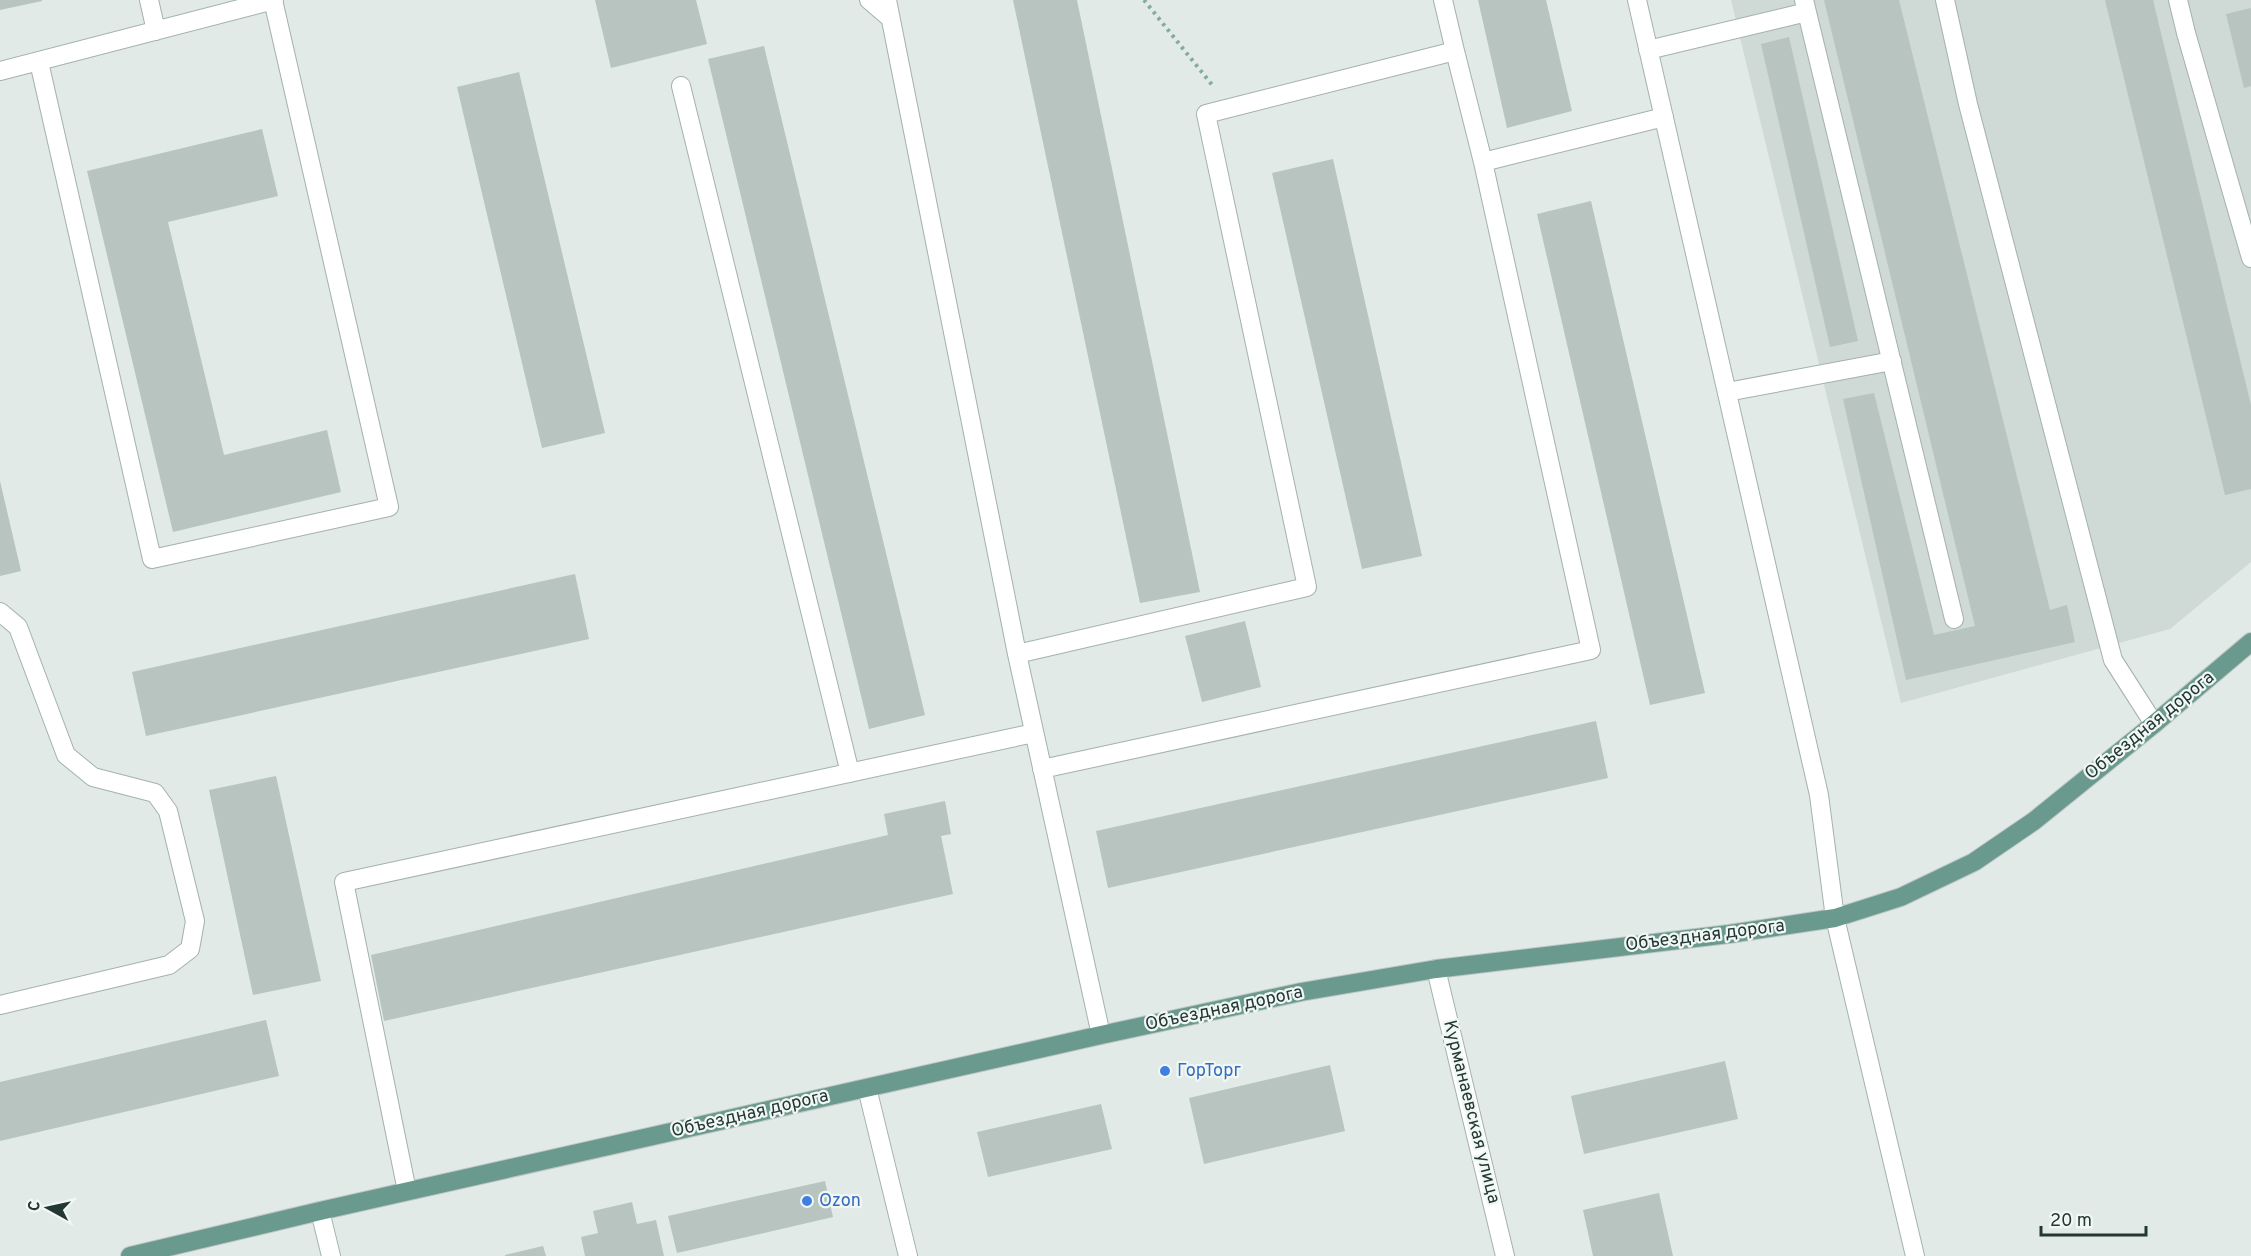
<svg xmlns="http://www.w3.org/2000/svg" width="2251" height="1256" font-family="Overpass,sans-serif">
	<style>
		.built { fill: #cfd9d5 }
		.building { fill: #b7c4bf }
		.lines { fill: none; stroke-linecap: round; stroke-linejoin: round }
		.minor-casing { stroke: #a4b1ad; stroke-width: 20 }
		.major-casing { stroke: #c1c7c6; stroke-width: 20 }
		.path { stroke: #85aa9e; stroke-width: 4; stroke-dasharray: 3 4.5; stroke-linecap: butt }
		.minor { stroke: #fff; stroke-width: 18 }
		.major { stroke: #6a9a8e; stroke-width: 18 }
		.shop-dot { fill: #3f7fe0; stroke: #f1f7f4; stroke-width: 2 }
		.labels { text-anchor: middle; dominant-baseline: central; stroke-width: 4.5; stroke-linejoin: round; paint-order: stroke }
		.street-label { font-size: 18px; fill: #233833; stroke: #f1f7f4 }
		.shop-label { font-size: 18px; fill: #366cbe; stroke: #f1f7f4; text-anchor: start }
	</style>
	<rect width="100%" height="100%" fill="#e1eae6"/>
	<path class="built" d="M 1731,0 L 2251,0 L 2251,562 L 2170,629 L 1901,703 Z"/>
	<path class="building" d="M 0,0 L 42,0 L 42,1 L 0,10 Z
		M 595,0 L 696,0 L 707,44 L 611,68 Z
		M 1013,0 L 1077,0 L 1200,592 L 1140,603 Z
		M 1478,0 L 1546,0 L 1572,111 L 1507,128 Z
		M 1824,0 L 1899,0 L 2050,610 L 2067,605 L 2075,642 L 1906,680 L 1843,399 L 1874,393 L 1934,635 L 1975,626 Z
		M 2105,0 L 2153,0 L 2251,405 L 2251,489 L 2225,495 Z
		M 2251,8 L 2251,86 L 2244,88 L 2226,14 Z
		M 1789,37 L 1858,341 L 1830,347 L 1761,44 Z
		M 764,46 L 925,715 L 869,729 L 708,59 Z
		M 519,72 L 605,433 L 542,448 L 457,87 Z
		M 262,129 L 278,196 L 168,222 L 224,455 L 327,430 L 341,492 L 173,532 L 87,171 Z
		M 1333,159 L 1422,556 L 1362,569 L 1272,173 Z
		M 1591,201 L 1705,693 L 1650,705 L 1537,214 Z
		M 0,481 L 21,571 L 0,576 Z
		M 575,574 L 589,639 L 146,736 L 132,672 Z
		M 1245,621 L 1261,687 L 1202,702 L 1185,636 Z
		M 1596,721 L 1608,778 L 1108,888 L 1096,831 Z
		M 276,776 L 321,981 L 253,995 L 209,790 Z
		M 945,801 L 951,834 L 941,836 L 953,894 L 384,1021 L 371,955 L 888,835 L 884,814 Z
		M 266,1020 L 279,1076 L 0,1141 L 0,1082 Z
		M 1725,1061 L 1738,1119 L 1584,1154 L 1571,1096 Z
		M 1330,1065 L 1345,1131 L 1204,1164 L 1189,1098 Z
		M 1101,1104 L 1112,1149 L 988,1177 L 977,1132 Z
		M 825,1181 L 833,1217 L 677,1253 L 668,1216 Z
		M 1659,1193 L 1673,1256 L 1593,1256 L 1583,1210 Z
		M 632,1202 L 637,1224 L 656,1220 L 664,1256 L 585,1256 L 581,1237 L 598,1233 L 593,1211 Z
		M 543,1246 L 546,1256 L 505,1256 L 505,1255 Z"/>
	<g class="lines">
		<defs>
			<path id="minor" d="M 149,0 L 156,31
				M 869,0 L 890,18
				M 887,0 L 1017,654 L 1101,1035
				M 1443,0 L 1455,51
				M 1637,0 L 1819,795 L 1835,918 L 1915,1256
				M 1804,0 L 1954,619
				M 1945,0 L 1968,104 L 2113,660 L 2154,724
				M 2178,0 L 2186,33 L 2251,258
				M 1648,50 L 1807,12
				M 39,62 L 152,559 L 389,507 L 273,0
				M 0,71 L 274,0
				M 681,86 L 850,773
				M 1727,392 L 1892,361
				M 0,612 L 18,627 L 66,755 L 93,777 L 155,793 L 168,811 L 195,921 L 190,949 L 169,965 L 0,1005
				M 1017,654 L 1307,587 L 1206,114 L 1455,51 L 1483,162 L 1664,117
				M 1042,769 L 1591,650 L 1483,162
				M 1436,969 L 1505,1256
				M 867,1088 L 908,1256
				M 407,1191 L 344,882 L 1034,733
				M 320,1211 L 331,1256"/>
			<path id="major" d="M 130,1256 L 320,1211 L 1101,1035 L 1301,992 L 1436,969 L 1729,934 L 1835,918 L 1901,897 L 1974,862 L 2034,821 L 2154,724 L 2251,642"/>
		</defs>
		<use href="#minor" class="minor-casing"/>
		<use href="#major" class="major-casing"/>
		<path class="path" d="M 1144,0 L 1213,86"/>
		<use href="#minor" class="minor"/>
		<use href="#major" class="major"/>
	</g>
	<g class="shop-dot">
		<circle cx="1165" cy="1071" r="6"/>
		<circle cx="807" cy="1201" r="6"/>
	</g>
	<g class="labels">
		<g class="street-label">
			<text transform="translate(2150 726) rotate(-39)">Объездная дорога</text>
			<text transform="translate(1705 936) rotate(-7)">Объездная дорога</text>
			<text transform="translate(1224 1009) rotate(-12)">Объездная дорога</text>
			<text transform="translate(1471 1112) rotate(76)">Курманаевская улица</text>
			<text transform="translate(750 1114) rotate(-13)">Объездная дорога</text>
		</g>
		<g class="shop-label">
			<text x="1177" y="1071">ГорТорг</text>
			<text x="819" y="1201">Ozon</text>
		</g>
	</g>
	<g transform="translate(48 1208) rotate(278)" stroke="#f1f7f4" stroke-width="4.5" paint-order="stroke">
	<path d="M0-4.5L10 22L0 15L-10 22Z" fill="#233833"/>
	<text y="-9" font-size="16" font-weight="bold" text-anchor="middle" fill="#233833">С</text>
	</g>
	<path d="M2041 1226v9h105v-9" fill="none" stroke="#233833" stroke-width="3"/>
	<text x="2050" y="1226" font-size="18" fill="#233833" stroke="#f1f7f4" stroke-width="4.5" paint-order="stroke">20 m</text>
</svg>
